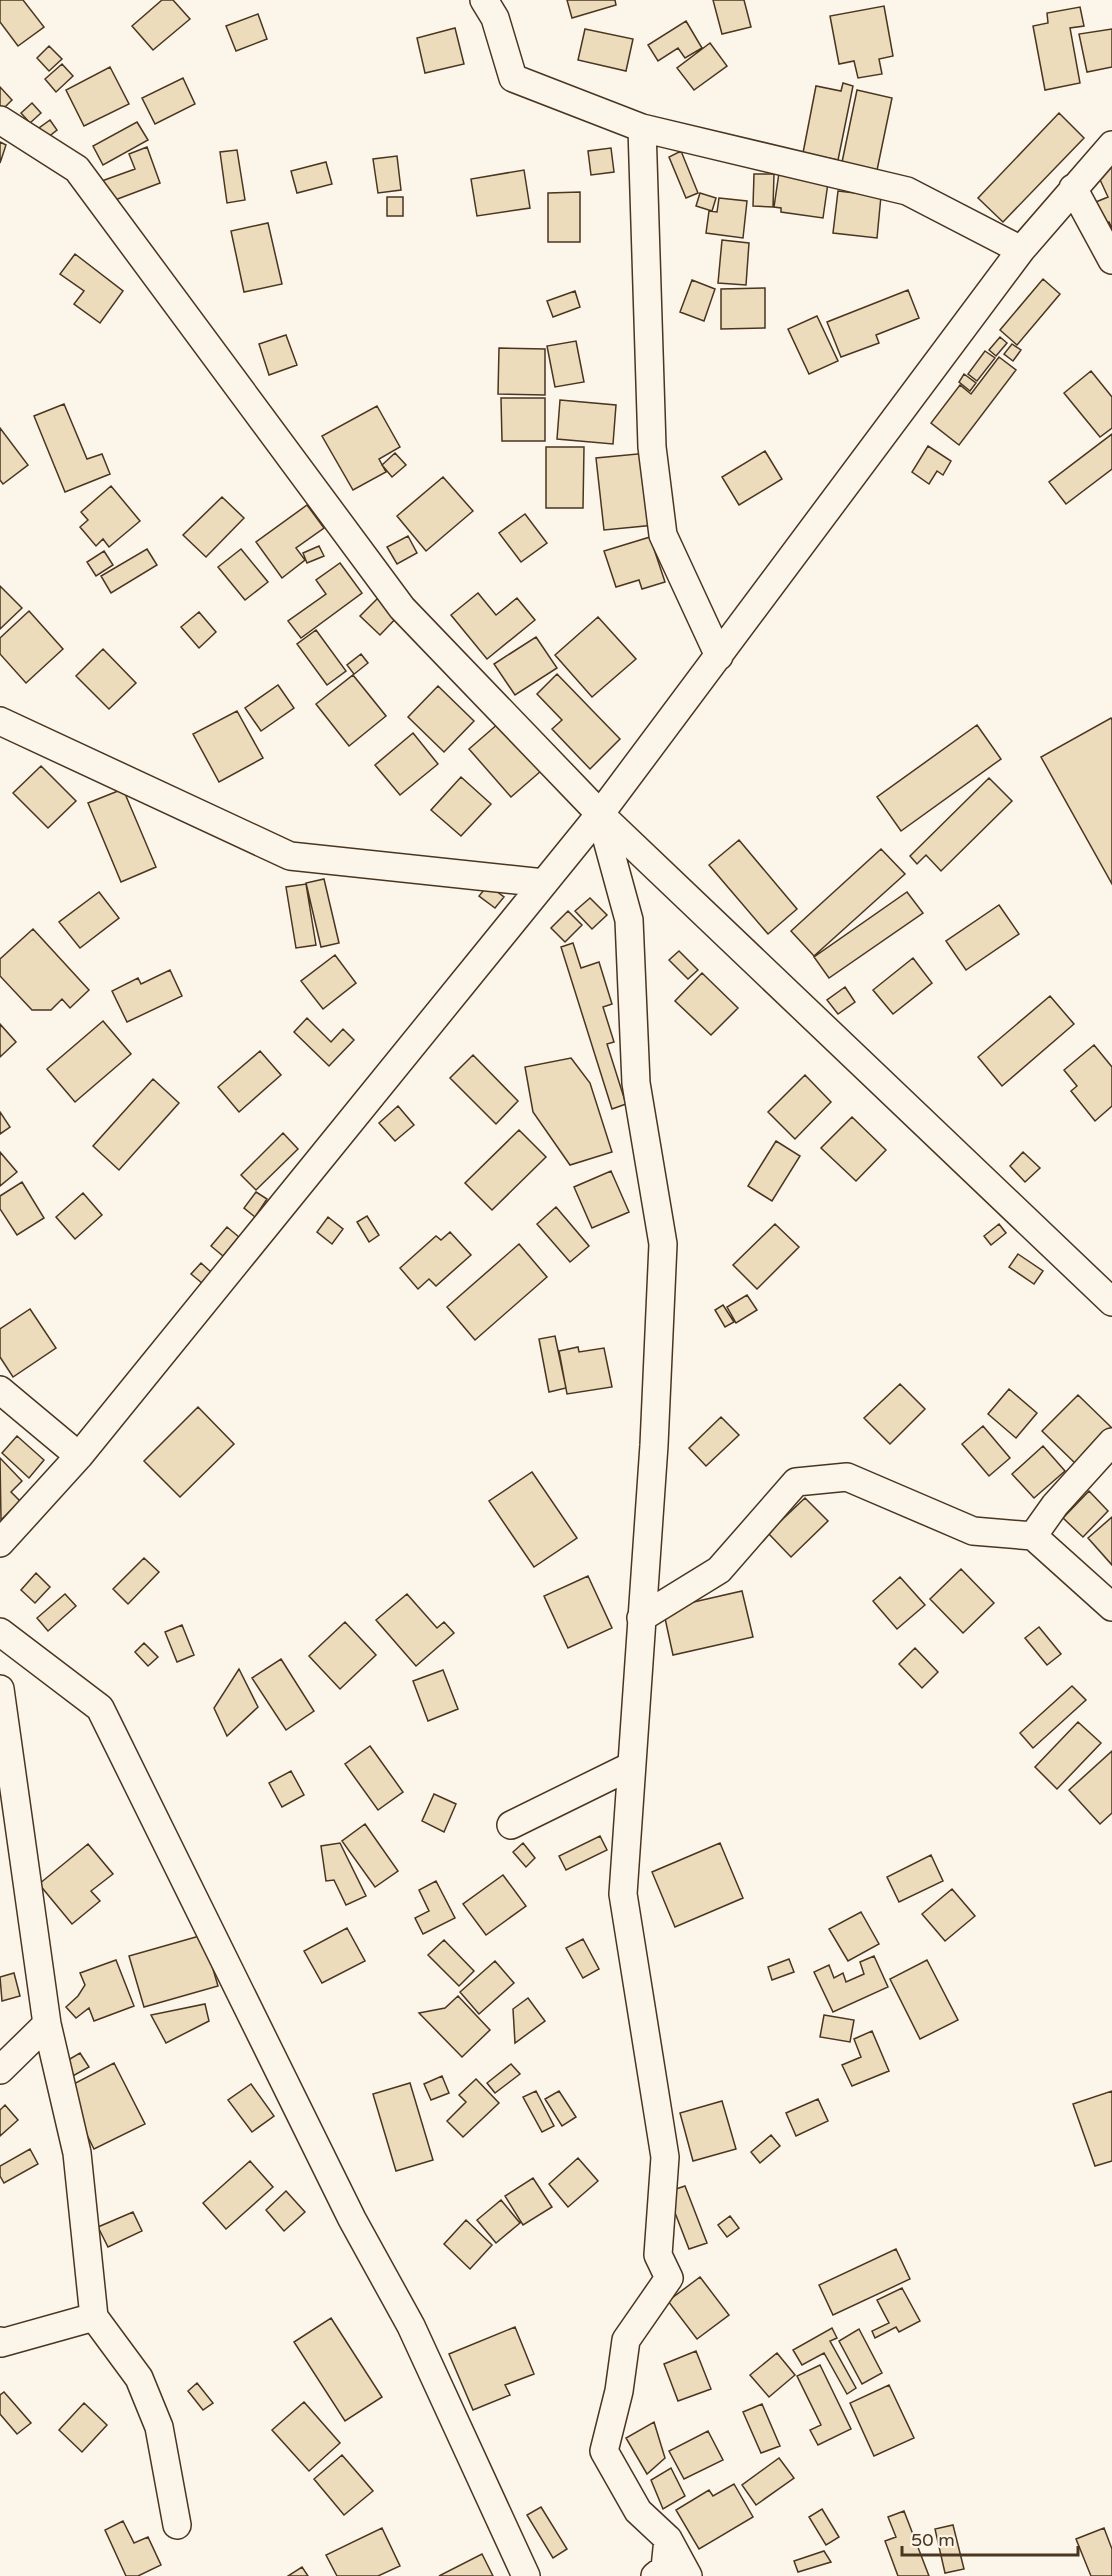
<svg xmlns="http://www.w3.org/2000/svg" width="1112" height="2576" font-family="'Varela Round',sans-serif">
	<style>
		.building { fill: #ecdcbc; stroke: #4a3520; stroke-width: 1.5 }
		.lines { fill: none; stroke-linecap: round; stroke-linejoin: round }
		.minor-casing { stroke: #4a3520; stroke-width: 30 }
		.minor { stroke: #fbf6e9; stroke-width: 27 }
	</style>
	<rect width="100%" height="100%" fill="#fbf6e9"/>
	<path class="building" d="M 0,0 L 23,0 L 44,27 L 18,46 L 0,22 Z
		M 162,0 L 173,0 L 190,19 L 153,50 L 132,26 Z
		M 567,0 L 615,0 L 616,5 L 572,18 Z
		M 713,0 L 744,0 L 751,27 L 722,34 Z
		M 884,6 L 893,56 L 879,59 L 882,74 L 858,78 L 854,61 L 839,64 L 830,16 Z
		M 1080,7 L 1084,26 L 1070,28 L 1080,83 L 1045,90 L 1033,26 L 1048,23 L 1047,13 Z
		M 258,14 L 267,39 L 236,51 L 226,26 Z
		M 686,21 L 702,48 L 685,58 L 678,48 L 658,61 L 648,45 Z
		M 455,28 L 464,64 L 425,73 L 417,38 Z
		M 585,29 L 633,39 L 626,71 L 578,60 Z
		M 1112,29 L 1112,67 L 1087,72 L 1079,34 Z
		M 710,43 L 727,66 L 694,90 L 677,68 Z
		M 49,46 L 62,59 L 49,71 L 37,58 Z
		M 62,64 L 73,76 L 56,92 L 45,79 Z
		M 110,67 L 129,104 L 84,126 L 66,90 Z
		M 183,78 L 195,104 L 155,124 L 142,98 Z
		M 843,83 L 853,86 L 838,160 L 803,153 L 816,86 L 841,91 Z
		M 0,87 L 12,100 L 0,112 Z
		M 857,90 L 892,98 L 876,175 L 841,167 Z
		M 32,103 L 41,113 L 30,123 L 21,113 Z
		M 1059,113 L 1084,138 L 1003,222 L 978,198 Z
		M 50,120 L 57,130 L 47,138 L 39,128 Z
		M 137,122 L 148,140 L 103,165 L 93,146 Z
		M 0,142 L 6,145 L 0,163 Z
		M 147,147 L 160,183 L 107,203 L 99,182 L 135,169 L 129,154 Z
		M 611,148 L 614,172 L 591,175 L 588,151 Z
		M 237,150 L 245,200 L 227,203 L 220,152 Z
		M 681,151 L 698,193 L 686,198 L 669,157 Z
		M 397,156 L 401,190 L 378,193 L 373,159 Z
		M 326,162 L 332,184 L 297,193 L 291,171 Z
		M 1112,164 L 1112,229 L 1109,222 L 1100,226 L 1091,204 L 1108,197 L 1096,171 Z
		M 780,166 L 828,183 L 823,218 L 781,212 L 781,208 L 774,207 Z
		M 524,170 L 530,208 L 477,216 L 471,179 Z
		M 754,174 L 774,174 L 773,207 L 753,206 Z
		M 838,191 L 881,196 L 877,238 L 833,233 Z
		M 580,192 L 580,242 L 548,242 L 548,193 Z
		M 700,193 L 716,198 L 712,211 L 696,206 Z
		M 387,197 L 403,197 L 403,216 L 387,216 Z
		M 719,198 L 747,201 L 743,238 L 706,233 L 709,211 L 717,212 Z
		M 268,223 L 282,284 L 244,292 L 231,231 Z
		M 722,240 L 749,243 L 746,285 L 718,283 Z
		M 75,254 L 123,291 L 100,323 L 74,304 L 84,291 L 60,274 Z
		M 1043,279 L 1060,294 L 1017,345 L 1000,330 Z
		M 692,280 L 715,289 L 704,321 L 680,312 Z
		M 765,288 L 765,328 L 721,329 L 721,289 Z
		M 908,290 L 919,318 L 876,335 L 879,343 L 841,357 L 827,322 Z
		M 575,291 L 580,307 L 553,317 L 547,301 Z
		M 817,316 L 838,361 L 809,374 L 788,329 Z
		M 286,335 L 297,365 L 269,375 L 259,344 Z
		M 1000,337 L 1007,343 L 996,356 L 989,350 Z
		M 576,341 L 584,382 L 555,387 L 547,346 Z
		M 1012,344 L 1021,350 L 1013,361 L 1004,354 Z
		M 499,348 L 545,349 L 545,395 L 498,394 Z
		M 985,351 L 995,358 L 977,381 L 968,374 Z
		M 999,357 L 1016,370 L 959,445 L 931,423 L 960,385 L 971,394 Z
		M 1091,371 L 1112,397 L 1112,428 L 1100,437 L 1064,393 Z
		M 964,374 L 976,383 L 970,391 L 959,382 Z
		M 501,398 L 545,398 L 545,441 L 502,441 Z
		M 560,400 L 616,405 L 613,444 L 557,439 Z
		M 64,404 L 87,459 L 102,454 L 110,474 L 65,492 L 34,416 Z
		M 377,406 L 400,447 L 379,459 L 386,472 L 353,490 L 322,436 Z
		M 0,428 L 28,465 L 3,484 L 0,480 Z
		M 1112,434 L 1112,469 L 1066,504 L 1049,482 Z
		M 928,446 L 951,461 L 943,475 L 937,471 L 929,484 L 912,472 Z
		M 546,447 L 584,447 L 583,508 L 546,508 Z
		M 765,451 L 782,479 L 739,505 L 722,477 Z
		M 395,453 L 406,465 L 392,477 L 382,465 Z
		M 648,453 L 655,525 L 604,530 L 596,458 Z
		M 443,477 L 473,511 L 426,551 L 397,516 Z
		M 111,486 L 140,521 L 109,547 L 103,539 L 96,546 L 80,527 L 88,520 L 81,512 Z
		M 222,497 L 244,518 L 206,557 L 183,535 Z
		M 307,505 L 324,528 L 296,548 L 305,560 L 282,578 L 256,542 Z
		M 525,514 L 547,543 L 521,562 L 499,533 Z
		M 408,536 L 417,553 L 397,564 L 387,547 Z
		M 650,537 L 665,582 L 642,589 L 639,580 L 616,587 L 604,551 Z
		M 319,546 L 324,556 L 307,563 L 303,553 Z
		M 147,549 L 157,565 L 111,593 L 101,576 Z
		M 241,549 L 268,582 L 245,600 L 218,567 Z
		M 104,551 L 113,565 L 96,576 L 87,562 Z
		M 340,563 L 362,593 L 301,638 L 288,621 L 326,594 L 316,580 Z
		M 0,586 L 22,608 L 0,629 Z
		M 383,593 L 402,612 L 380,635 L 360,616 Z
		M 478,593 L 496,615 L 517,598 L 535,620 L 487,659 L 451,615 Z
		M 29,611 L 63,649 L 26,683 L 0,654 L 0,638 Z
		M 199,612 L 216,632 L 199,648 L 181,627 Z
		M 598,617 L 636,659 L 592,697 L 555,655 Z
		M 316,630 L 346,671 L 327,685 L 297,644 Z
		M 536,637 L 557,668 L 515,695 L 494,664 Z
		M 103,649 L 136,683 L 109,709 L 76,676 Z
		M 361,654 L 368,663 L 353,675 L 386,716 L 349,746 L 316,704 L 354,674 L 347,665 Z
		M 557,674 L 620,739 L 590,769 L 552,729 L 562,720 L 537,694 Z
		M 278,685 L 294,708 L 261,731 L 245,708 Z
		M 438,686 L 474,721 L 444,752 L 408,717 Z
		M 237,711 L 263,758 L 219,782 L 193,734 Z
		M 1111,718 L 1112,720 L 1112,884 L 1041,757 Z
		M 499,723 L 541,771 L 511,797 L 469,749 Z
		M 977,725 L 1001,759 L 901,831 L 877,797 Z
		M 413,733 L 438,764 L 400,795 L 375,765 Z
		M 41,766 L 76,801 L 48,828 L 13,793 Z
		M 461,777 L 491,804 L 461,836 L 431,810 Z
		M 989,778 L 1012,801 L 941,871 L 926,855 L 917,864 L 910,856 Z
		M 123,789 L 156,867 L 121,882 L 88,803 Z
		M 739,840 L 797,909 L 768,934 L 709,865 Z
		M 881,849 L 905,874 L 814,956 L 791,931 Z
		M 324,879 L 339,943 L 321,947 L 306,883 Z
		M 306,884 L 316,945 L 296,948 L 286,887 Z
		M 488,885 L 504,897 L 495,908 L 479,896 Z
		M 99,892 L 119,918 L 80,948 L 59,922 Z
		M 907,892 L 923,913 L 829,978 L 814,957 Z
		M 590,898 L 607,915 L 592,929 L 575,911 Z
		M 999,905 L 1019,934 L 966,970 L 946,941 Z
		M 568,911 L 582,925 L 565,942 L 551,928 Z
		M 33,929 L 89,990 L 70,1008 L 62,999 L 51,1010 L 32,1010 L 0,976 L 0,959 Z
		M 573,943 L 581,968 L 599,962 L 612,1004 L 603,1007 L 614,1042 L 607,1044 L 626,1104 L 612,1109 L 561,947 Z
		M 679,951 L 698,970 L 688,979 L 669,960 Z
		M 335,955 L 356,983 L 323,1009 L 301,981 Z
		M 913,958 L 932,983 L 893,1014 L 873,990 Z
		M 170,970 L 182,996 L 127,1022 L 112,991 L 138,978 L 141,984 Z
		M 702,973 L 738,1008 L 711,1035 L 675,1001 Z
		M 845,987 L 855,1002 L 838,1014 L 827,1000 Z
		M 1050,996 L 1074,1024 L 1002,1086 L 978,1057 Z
		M 307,1018 L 331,1042 L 343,1029 L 354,1040 L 329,1066 L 294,1032 Z
		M 103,1021 L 131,1054 L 75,1102 L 47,1069 Z
		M 0,1024 L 16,1042 L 0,1057 Z
		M 1094,1045 L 1112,1067 L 1112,1106 L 1095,1121 L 1071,1091 L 1077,1086 L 1064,1070 Z
		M 260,1051 L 281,1075 L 239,1112 L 218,1087 Z
		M 473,1055 L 518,1101 L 496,1124 L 450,1078 Z
		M 571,1058 L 590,1083 L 612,1152 L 570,1165 L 533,1112 L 525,1067 Z
		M 805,1075 L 831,1102 L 795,1139 L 768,1112 Z
		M 153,1079 L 179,1103 L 119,1170 L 93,1146 Z
		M 398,1106 L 414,1125 L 395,1141 L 379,1123 Z
		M 0,1112 L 10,1127 L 0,1134 Z
		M 852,1117 L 886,1150 L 856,1181 L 821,1148 Z
		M 519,1130 L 546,1157 L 492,1210 L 465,1183 Z
		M 283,1133 L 298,1149 L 256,1190 L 241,1175 Z
		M 776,1141 L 800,1156 L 772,1201 L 748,1186 Z
		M 0,1152 L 17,1172 L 0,1186 Z
		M 1023,1152 L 1040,1168 L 1025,1182 L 1010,1166 Z
		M 611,1171 L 629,1212 L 592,1228 L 574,1187 Z
		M 22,1182 L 44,1218 L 17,1235 L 0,1209 L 0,1196 Z
		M 256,1192 L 267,1199 L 255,1217 L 244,1208 Z
		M 83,1193 L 102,1215 L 75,1239 L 56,1217 Z
		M 556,1207 L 589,1246 L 570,1262 L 537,1224 Z
		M 367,1216 L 379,1235 L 369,1242 L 357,1222 Z
		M 328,1217 L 343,1229 L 332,1244 L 317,1232 Z
		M 775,1224 L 799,1247 L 757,1289 L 733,1265 Z
		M 999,1224 L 1006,1233 L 991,1245 L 984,1236 Z
		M 227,1227 L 239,1237 L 223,1256 L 211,1246 Z
		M 450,1232 L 471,1255 L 436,1286 L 429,1279 L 418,1289 L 400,1268 L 436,1236 L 441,1240 Z
		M 519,1244 L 547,1277 L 475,1340 L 447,1307 Z
		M 1018,1254 L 1043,1271 L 1034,1284 L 1009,1267 Z
		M 201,1263 L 211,1272 L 202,1283 L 191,1274 Z
		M 747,1295 L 757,1310 L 736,1323 L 727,1307 Z
		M 723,1305 L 734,1322 L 725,1327 L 715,1310 Z
		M 30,1309 L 56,1348 L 13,1377 L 0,1357 L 0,1329 Z
		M 555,1336 L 566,1388 L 549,1392 L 539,1339 Z
		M 578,1347 L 579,1352 L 604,1348 L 612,1387 L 567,1394 L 559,1351 Z
		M 900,1384 L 925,1409 L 890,1444 L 864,1418 Z
		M 1009,1389 L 1037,1413 L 1016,1438 L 988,1414 Z
		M 1078,1395 L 1112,1428 L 1112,1432 L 1078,1466 L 1042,1431 Z
		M 198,1407 L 234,1444 L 180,1497 L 144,1461 Z
		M 721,1417 L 739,1435 L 706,1466 L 689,1448 Z
		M 983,1426 L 1010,1458 L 989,1476 L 962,1444 Z
		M 17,1436 L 44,1460 L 29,1478 L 2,1453 Z
		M 1043,1446 L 1065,1471 L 1034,1498 L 1012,1474 Z
		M 0,1458 L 22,1481 L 11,1492 L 20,1501 L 1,1520 Z
		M 532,1472 L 577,1538 L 534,1567 L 489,1501 Z
		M 1089,1491 L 1108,1511 L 1083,1537 L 1063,1518 Z
		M 805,1498 L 828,1521 L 791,1557 L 768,1533 Z
		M 1112,1517 L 1112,1565 L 1088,1538 Z
		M 144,1558 L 159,1572 L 128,1604 L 113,1589 Z
		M 961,1569 L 994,1603 L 963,1633 L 930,1599 Z
		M 36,1573 L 50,1587 L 35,1603 L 21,1590 Z
		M 588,1576 L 612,1628 L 568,1648 L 544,1596 Z
		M 900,1577 L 925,1605 L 897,1629 L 873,1601 Z
		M 742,1591 L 753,1637 L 673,1655 L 663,1609 Z
		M 65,1594 L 76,1606 L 48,1631 L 37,1618 Z
		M 407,1594 L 437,1628 L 444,1622 L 454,1633 L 416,1666 L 376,1620 Z
		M 345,1622 L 376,1655 L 340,1689 L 309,1656 Z
		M 182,1625 L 194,1655 L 177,1662 L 165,1632 Z
		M 1039,1627 L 1061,1654 L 1047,1665 L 1025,1638 Z
		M 144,1643 L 158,1657 L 148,1666 L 135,1652 Z
		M 915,1648 L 938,1672 L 922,1688 L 899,1664 Z
		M 281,1659 L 314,1711 L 286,1730 L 252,1678 Z
		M 239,1669 L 258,1707 L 227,1736 L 214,1708 Z
		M 443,1670 L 458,1709 L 428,1721 L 413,1681 Z
		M 1072,1686 L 1086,1700 L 1033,1748 L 1020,1733 Z
		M 1078,1722 L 1101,1743 L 1057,1789 L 1035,1767 Z
		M 370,1746 L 403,1792 L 378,1810 L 345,1764 Z
		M 1112,1751 L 1112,1813 L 1100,1824 L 1069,1790 Z
		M 291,1771 L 304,1795 L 282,1807 L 269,1783 Z
		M 434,1794 L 456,1804 L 444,1832 L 422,1821 Z
		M 365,1824 L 398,1871 L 375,1887 L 342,1841 Z
		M 600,1836 L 607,1850 L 566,1870 L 559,1856 Z
		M 340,1843 L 366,1896 L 346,1905 L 334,1880 L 326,1881 L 321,1846 Z
		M 523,1843 L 535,1858 L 526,1867 L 513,1852 Z
		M 720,1843 L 743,1898 L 675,1927 L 652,1872 Z
		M 88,1844 L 113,1874 L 91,1891 L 100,1901 L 72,1924 L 39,1884 Z
		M 931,1855 L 943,1881 L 899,1902 L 887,1877 Z
		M 503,1875 L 526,1906 L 486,1935 L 463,1904 Z
		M 436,1881 L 455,1918 L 423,1934 L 415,1918 L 429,1911 L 419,1890 Z
		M 952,1889 L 975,1916 L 945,1941 L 922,1914 Z
		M 861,1912 L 879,1944 L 848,1961 L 829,1929 Z
		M 347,1928 L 365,1961 L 322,1983 L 304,1951 Z
		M 203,1935 L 218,1986 L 144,2007 L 129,1956 Z
		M 583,1939 L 599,1969 L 583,1978 L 566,1948 Z
		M 444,1940 L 474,1971 L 459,1986 L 428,1955 Z
		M 874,1956 L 888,1987 L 833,2012 L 814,1972 L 829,1965 L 834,1978 L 843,1973 L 846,1982 L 864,1974 L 860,1962 Z
		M 789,1959 L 794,1972 L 772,1980 L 768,1967 Z
		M 116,1960 L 134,2006 L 94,2021 L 89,2008 L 76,2018 L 66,2007 L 78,1996 L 85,1985 L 80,1973 Z
		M 927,1960 L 958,2020 L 920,2039 L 890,1979 Z
		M 495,1961 L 514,1983 L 479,2014 L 460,1992 Z
		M 14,1973 L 20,1996 L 2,2001 L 0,1977 Z
		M 458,1996 L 490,2030 L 462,2057 L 419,2013 L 445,2008 Z
		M 528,1998 L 545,2021 L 515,2043 L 513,2009 Z
		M 205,2004 L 209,2021 L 166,2043 L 151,2015 Z
		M 824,2015 L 854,2020 L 850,2042 L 820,2037 Z
		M 872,2031 L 889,2071 L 852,2086 L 842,2065 L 861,2057 L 854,2039 Z
		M 80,2053 L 89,2067 L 71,2077 L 63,2063 Z
		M 114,2063 L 145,2124 L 94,2149 L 64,2089 Z
		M 511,2064 L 520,2074 L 495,2093 L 487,2083 Z
		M 442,2076 L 449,2093 L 431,2100 L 424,2084 Z
		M 476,2079 L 499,2103 L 463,2137 L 447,2121 L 466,2102 L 459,2095 Z
		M 410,2083 L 433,2160 L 396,2171 L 373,2094 Z
		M 251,2084 L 274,2116 L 252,2132 L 228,2100 Z
		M 536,2091 L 554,2126 L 542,2132 L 523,2097 Z
		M 559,2091 L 576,2117 L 562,2126 L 545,2099 Z
		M 1112,2091 L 1112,2161 L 1095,2166 L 1073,2104 Z
		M 818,2099 L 828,2121 L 796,2136 L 786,2113 Z
		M 722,2101 L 736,2149 L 693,2161 L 680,2113 Z
		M 5,2105 L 18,2120 L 0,2136 L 0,2110 Z
		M 771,2135 L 780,2146 L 760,2163 L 751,2152 Z
		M 30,2149 L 38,2164 L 4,2183 L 0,2176 L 0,2166 Z
		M 578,2158 L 598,2181 L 568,2207 L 549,2184 Z
		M 250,2161 L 273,2187 L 226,2229 L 203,2203 Z
		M 533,2178 L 552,2207 L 523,2225 L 505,2196 Z
		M 685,2186 L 707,2243 L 689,2249 L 667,2192 Z
		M 286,2191 L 305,2212 L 284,2231 L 266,2210 Z
		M 501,2200 L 520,2223 L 496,2243 L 477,2220 Z
		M 133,2212 L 142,2231 L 108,2247 L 98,2227 Z
		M 730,2216 L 739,2228 L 727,2237 L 718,2225 Z
		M 466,2220 L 492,2245 L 470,2269 L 444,2244 Z
		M 896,2249 L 910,2279 L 833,2315 L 819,2285 Z
		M 700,2277 L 729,2315 L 697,2339 L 668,2301 Z
		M 902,2288 L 920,2321 L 899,2332 L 896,2327 L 875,2338 L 872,2331 L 889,2323 L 877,2300 Z
		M 331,2318 L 382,2397 L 345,2421 L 294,2342 Z
		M 515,2327 L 534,2374 L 505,2385 L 510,2395 L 473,2410 L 449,2354 Z
		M 832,2328 L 837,2338 L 830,2341 L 856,2388 L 847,2394 L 824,2353 L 802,2365 L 793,2350 Z
		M 859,2329 L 882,2373 L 862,2384 L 839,2341 Z
		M 696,2351 L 711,2389 L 678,2401 L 664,2364 Z
		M 777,2353 L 795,2375 L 769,2397 L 750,2375 Z
		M 820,2365 L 851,2429 L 818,2445 L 810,2430 L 821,2425 L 797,2376 Z
		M 197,2383 L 213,2403 L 203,2410 L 188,2391 Z
		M 889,2385 L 914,2438 L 874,2456 L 850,2403 Z
		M 4,2392 L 31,2423 L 17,2434 L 0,2414 L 0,2395 Z
		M 304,2402 L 340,2443 L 309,2471 L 272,2430 Z
		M 84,2403 L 107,2425 L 82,2452 L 59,2430 Z
		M 762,2404 L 780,2446 L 761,2453 L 743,2412 Z
		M 654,2422 L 665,2458 L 647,2474 L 626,2438 Z
		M 708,2431 L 723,2460 L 684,2479 L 669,2451 Z
		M 342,2455 L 373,2491 L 344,2515 L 314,2479 Z
		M 779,2458 L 794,2478 L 756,2505 L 742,2485 Z
		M 671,2468 L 685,2496 L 663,2509 L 651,2480 Z
		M 734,2484 L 753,2517 L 699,2549 L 676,2510 L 709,2490 L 713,2496 Z
		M 541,2507 L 567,2549 L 553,2558 L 527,2515 Z
		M 822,2509 L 839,2537 L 826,2545 L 809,2517 Z
		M 904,2511 L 929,2576 L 898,2576 L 885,2541 L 896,2537 L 888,2517 Z
		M 123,2521 L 134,2543 L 148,2537 L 161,2565 L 138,2576 L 126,2576 L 105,2530 Z
		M 953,2525 L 964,2569 L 945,2573 L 935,2529 Z
		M 382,2528 L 400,2566 L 378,2576 L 337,2576 L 326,2555 Z
		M 1104,2528 L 1112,2549 L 1112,2576 L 1091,2576 L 1076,2539 Z
		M 824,2551 L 831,2562 L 798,2572 L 794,2561 Z
		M 482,2554 L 493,2576 L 439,2576 Z
		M 302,2567 L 308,2576 L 288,2576 Z"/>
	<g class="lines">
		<defs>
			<path id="minor" d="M 484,0 L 495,18 L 513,78 L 642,128 L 907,191 L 1021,250
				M 0,120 L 77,169 L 402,608 L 600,814 L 1112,1302
				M 642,128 L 652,447 L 663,535 L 719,656
				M 1073,188 L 1112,260
				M 0,721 L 290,856 L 544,883
				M 600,814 L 629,920 L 636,1083 L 663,1244 L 654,1445 L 623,1894 L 665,2157 L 658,2255 L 669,2278 L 626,2340 L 619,2391 L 604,2451 L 638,2511 L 668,2539 L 665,2568 L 655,2576
				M 0,1390 L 79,1456
				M 1033,1536 L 1055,1505 L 1112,1442
				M 0,1543 L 79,1456 L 600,814 L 1021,250 L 1112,145
				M 641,1618 L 719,1570 L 796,1482 L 847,1477 L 973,1531 L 1033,1536 L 1112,1607
				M 0,1632 L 100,1708 L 352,2219 L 411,2326 L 526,2576
				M 0,1689 L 47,2024 L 77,2153 L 94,2317 L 139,2378 L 159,2427 L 177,2525
				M 511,1825 L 631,1766
				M 0,2070 L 47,2024
				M 0,2341 L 1,2343 L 94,2317
				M 668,2539 L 688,2576"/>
		</defs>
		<use href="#minor" class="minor-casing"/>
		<use href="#minor" class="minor"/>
	</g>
	<path d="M902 2546v9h176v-9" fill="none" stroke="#4a3520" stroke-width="3"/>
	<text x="911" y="2546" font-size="18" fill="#4a3520" stroke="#fbf6e9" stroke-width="4.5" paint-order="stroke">50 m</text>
</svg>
